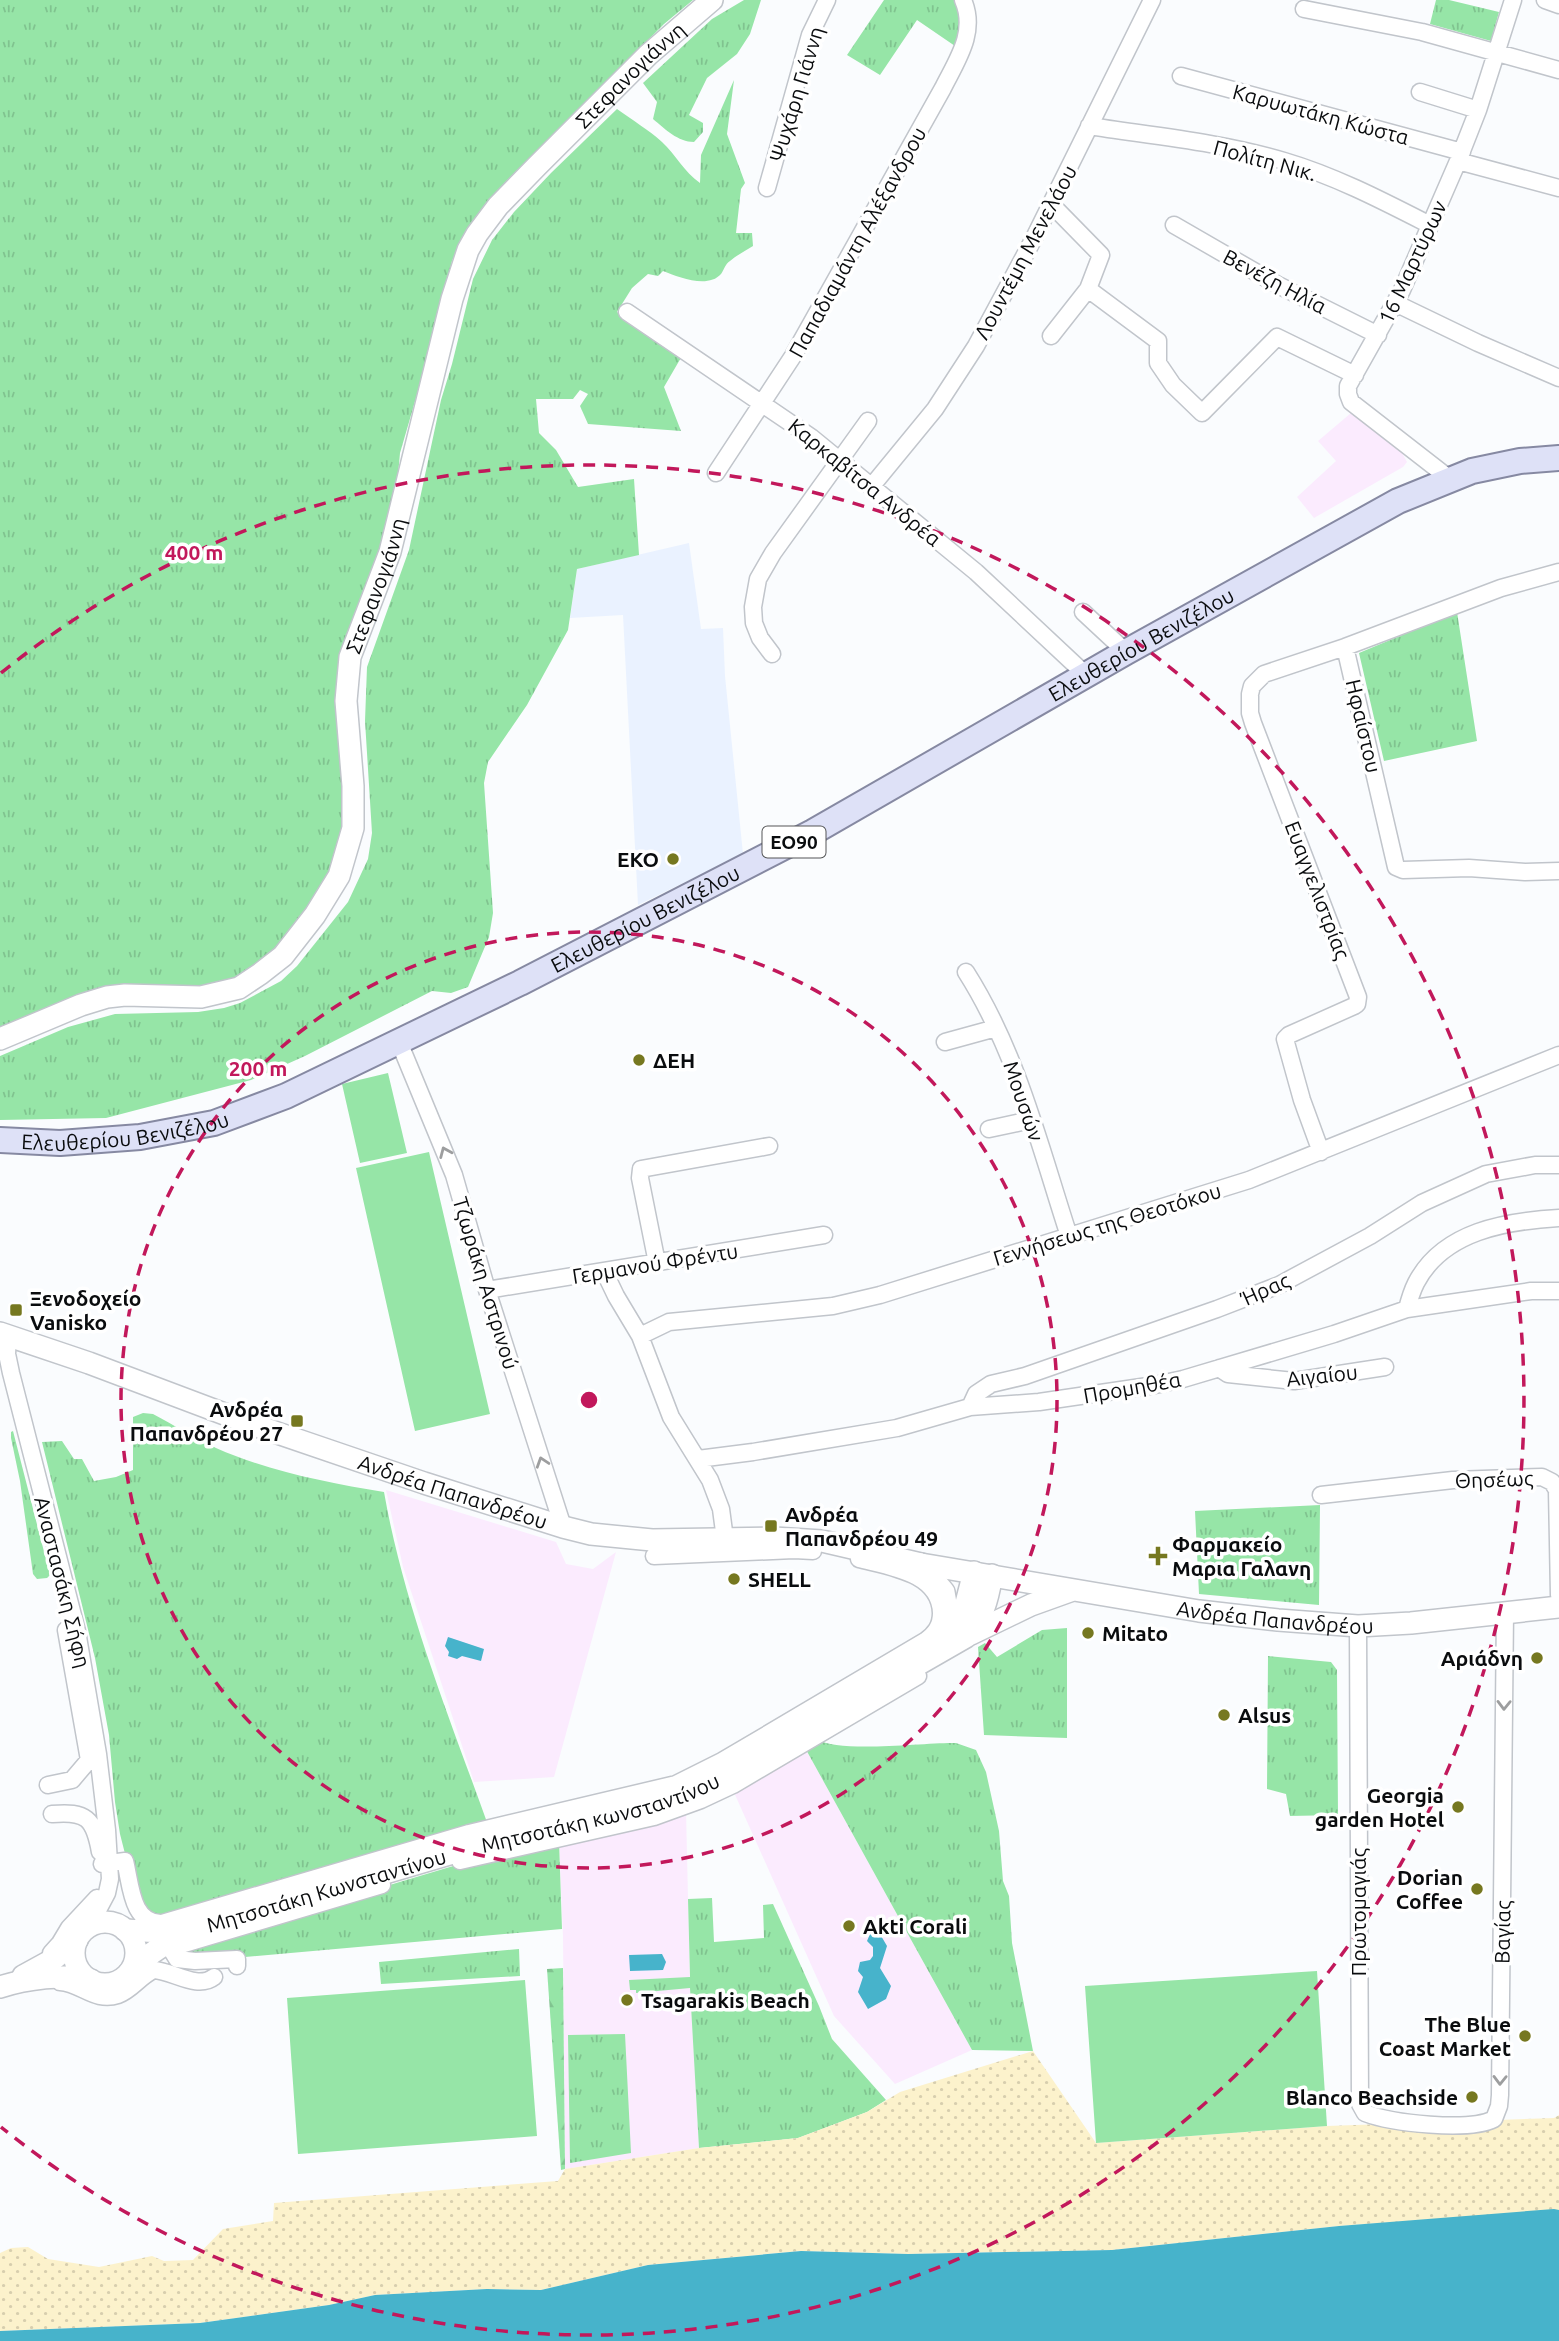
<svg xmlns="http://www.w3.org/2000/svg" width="1559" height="2341" font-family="Ubuntu,sans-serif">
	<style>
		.commercial { fill: #fbebfe }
		.built { fill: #eaf2ff }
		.grass { fill: url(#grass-tufts) }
		.forest { fill: url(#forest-firs) }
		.sand { fill: url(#sand-dots) }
		.garden { fill: #96e5a7 }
		.water { fill: #47b3cb }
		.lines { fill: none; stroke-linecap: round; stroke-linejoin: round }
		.street-casing { stroke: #c1c5cb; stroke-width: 19 }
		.secondary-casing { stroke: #c1c5cb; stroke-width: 24 }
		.primary-casing { stroke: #8689a2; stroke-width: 28 }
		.street { stroke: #fff; stroke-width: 16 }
		.secondary { stroke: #fff; stroke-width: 21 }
		.primary { stroke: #dee1f7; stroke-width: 24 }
		.oneway { stroke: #9d9e9f }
		.ring { fill: none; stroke: #c2185b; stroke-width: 3.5; stroke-dasharray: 12 9 }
		.poi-dot { fill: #767820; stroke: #fff; stroke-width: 2.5 }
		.labels { text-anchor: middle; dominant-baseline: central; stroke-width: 7; stroke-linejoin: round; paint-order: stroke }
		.shield { fill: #fff; stroke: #545556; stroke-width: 2 }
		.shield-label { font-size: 19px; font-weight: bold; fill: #0a0c0e }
		.street-label { font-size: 21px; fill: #0a0c0e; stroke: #fff }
		.poi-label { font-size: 21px; font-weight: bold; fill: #0a0c0e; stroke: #fff; text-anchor: start }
		.centre { fill: #c2185b; stroke: #fff; stroke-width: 3.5 }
		.ring-label { font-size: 21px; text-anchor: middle; font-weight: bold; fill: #c2185b; stroke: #fff; stroke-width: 7; stroke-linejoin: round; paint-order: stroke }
	</style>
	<defs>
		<pattern id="grass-tufts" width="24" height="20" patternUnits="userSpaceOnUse" patternTransform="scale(1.75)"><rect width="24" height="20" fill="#96e5a7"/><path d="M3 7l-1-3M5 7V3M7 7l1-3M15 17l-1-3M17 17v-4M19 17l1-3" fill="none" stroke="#80c38f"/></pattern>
		<pattern id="forest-firs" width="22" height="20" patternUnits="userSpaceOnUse" patternTransform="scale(1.75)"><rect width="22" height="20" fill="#96e5a7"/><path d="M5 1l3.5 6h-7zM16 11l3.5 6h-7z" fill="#80c38f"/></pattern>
		<pattern id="sand-dots" width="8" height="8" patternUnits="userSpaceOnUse" patternTransform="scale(1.75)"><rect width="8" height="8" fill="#fcf2cc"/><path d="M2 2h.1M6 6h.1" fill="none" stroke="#d7ceae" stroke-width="1.8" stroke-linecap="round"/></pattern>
	</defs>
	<rect width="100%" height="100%" fill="#fafcfe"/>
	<path class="commercial" d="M 1351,413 L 1401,451 L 1407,462 L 1403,467 L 1314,518 L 1297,497 L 1336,461 L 1318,441 Z
		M 386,1490 L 556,1542 L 566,1564 L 593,1569 L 616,1552 L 554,1777 L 474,1782 L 403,1567 Z
		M 804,1746 L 972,2050 L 895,2084 L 834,2016 L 732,1788 Z
		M 686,1811 L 690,1985 L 699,2148 L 565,2169 L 563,1936 L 559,1841 Z"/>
	<path class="built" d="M 689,543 L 701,629 L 723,628 L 725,676 L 743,854 L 638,905 L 623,615 L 570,618 L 577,569 Z"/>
	<path class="grass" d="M 0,0 L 693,0 L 664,24 L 524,165 L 466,231 L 452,261 L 439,319 L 400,453 L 397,486 L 388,533 L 361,613 L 342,845 L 321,891 L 272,958 L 249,975 L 197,989 L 100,989 L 58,1003 L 0,1028 Z
		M 744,0 L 761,0 L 750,34 L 737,54 L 707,78 L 689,115 L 703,123 L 703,132 L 694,142 C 678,142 665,129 653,119 L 657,102 L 643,83 L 712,19 Z
		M 884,0 L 958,0 L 962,32 L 955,46 L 917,20 L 880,75 L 847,55 Z
		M 1436,0 L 1449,0 L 1499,12 L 1491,41 L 1430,24 Z
		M 734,80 L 727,134 L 745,183 L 741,189 L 736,233 L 752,233 L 753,246 C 745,251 737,255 730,261 C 725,264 724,270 721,274 C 708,289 678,277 663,271 L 658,276 L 648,274 L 632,288 L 617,312 L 682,356 L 664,387 L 681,431 L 588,424 L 580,406 L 588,394 L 580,390 L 573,399 L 536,399 L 539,433 L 556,450 L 578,487 L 634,479 L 639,555 L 577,569 L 568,630 L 527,705 L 488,762 L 484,783 L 493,913 L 489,937 L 468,987 L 451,993 L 432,991 L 305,1056 L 251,1080 L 106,1118 L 0,1120 L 0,1056 L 68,1027 L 115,1014 L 198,1012 L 224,1008 L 240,1003 L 281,981 L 297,966 L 348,902 L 368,859 L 372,833 L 365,721 L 367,667 L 409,550 L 441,400 L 452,364 L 473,279 L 492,240 L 514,212 L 551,173 L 617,109 C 632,120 649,130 662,142 C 676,155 684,172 700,183 L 701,155 Z
		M 1457,612 L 1477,741 L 1384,761 L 1359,653 Z
		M 143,1413 L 153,1414 C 174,1425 194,1438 216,1448 C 268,1471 328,1483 384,1492 C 404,1606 449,1716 488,1825 L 155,1921 L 138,1905 L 120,1834 L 115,1802 L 109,1735 L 95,1658 L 42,1442 L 62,1441 L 74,1459 L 82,1459 L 94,1481 L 116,1477 L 133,1470 L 133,1417 Z
		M 13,1431 L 50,1575 L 47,1578 L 37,1579 L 33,1574 L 20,1481 L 11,1438 L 11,1432 Z
		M 1320,1505 L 1319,1605 L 1199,1594 L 1195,1511 Z
		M 1067,1628 L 1067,1738 L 984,1735 L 978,1647 L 985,1643 L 997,1657 L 1042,1630 Z
		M 1268,1656 L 1331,1662 L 1337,1670 L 1338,1815 L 1290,1816 L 1286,1794 L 1267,1789 Z
		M 817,1739 C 839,1754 926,1742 956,1743 L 976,1750 L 986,1772 L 999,1831 L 1003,1881 L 1009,1896 L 1012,1943 L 1033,2051 L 972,2050 L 804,1746 Z
		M 559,1841 L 562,1929 L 223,1959 L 197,1960 L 175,1949 L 460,1864 Z
		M 712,1898 L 714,1942 L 764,1938 L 763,1905 L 773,1904 L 819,2006 L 832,2039 L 886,2100 L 867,2112 L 798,2138 L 699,2148 L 690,1988 L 636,1993 L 636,1990 L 630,1990 L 629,1980 L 690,1977 L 688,1899 Z
		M 519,1949 L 520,1976 L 381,1984 L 379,1962 Z
		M 625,2034 L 631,2153 L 570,2163 L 568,2035 Z"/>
	<path class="forest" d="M 563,1968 L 565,2169 L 561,2170 L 547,1969 Z"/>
	<path class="sand" d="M 1033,2051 L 1096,2143 L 1327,2126 L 1554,2118 L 1559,2115 L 1559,2210 L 1339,2226 L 1112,2250 L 908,2254 L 801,2251 L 648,2265 L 541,2290 L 487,2289 L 375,2295 L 329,2305 L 200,2323 L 0,2331 L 0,2253 L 11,2248 L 28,2247 L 48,2259 L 99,2267 L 152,2256 L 164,2261 L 193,2260 L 223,2229 L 273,2221 L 274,2203 L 558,2181 L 565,2169 L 699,2148 L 798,2138 L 867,2112 L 900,2092 Z"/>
	<path class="garden" d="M 388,1073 L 407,1153 L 360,1163 L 342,1084 Z
		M 429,1152 L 490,1414 L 415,1431 L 356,1168 Z
		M 1317,1971 L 1327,2126 L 1096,2143 L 1085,1986 Z
		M 525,1980 L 537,2136 L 298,2154 L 287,1998 Z"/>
	<path class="water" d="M 448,1637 L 484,1649 L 481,1661 L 462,1656 L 457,1659 L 448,1656 L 449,1652 L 445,1646 Z
		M 877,1929 L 887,1946 L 880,1968 L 891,1986 L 886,1999 L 868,2009 L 858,1992 L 863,1977 L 858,1971 L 860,1962 L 870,1960 L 873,1956 L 873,1947 L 867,1941 L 870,1934 Z
		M 662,1954 L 666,1962 L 663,1970 L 630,1971 L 629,1955 Z
		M 1554,2209 L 1559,2210 L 1559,2341 L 0,2341 L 0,2331 L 200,2323 L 329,2305 L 375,2295 L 487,2289 L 541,2290 L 648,2265 L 801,2251 L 908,2254 L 1112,2250 L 1339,2226 Z"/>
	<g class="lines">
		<defs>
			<path id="street" d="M 1545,0 L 1559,5
				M 1304,9 L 1422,32 L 1559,70
				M 1181,76 L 1462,152
				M 1420,92 L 1478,110
				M 1089,126 C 1154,136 1221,142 1284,161 C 1335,176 1383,201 1430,225
				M 1458,161 L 1559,188
				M 767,188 L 810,35 L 827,0
				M 1051,204 L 1101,255 L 1088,289 L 1051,336
				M 1174,225 L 1278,285 L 1378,335
				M 1088,289 L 1158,341 L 1158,363 L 1173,385 L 1202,413 L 1277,337 L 1355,375
				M 1395,303 L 1478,343 L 1559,378
				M 627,312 L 811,437 L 976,572 L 1086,675
				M 716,473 L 793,356 L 943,88 C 957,60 977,32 963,0
				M 1450,479 L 1351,402 L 1348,394 L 1348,386 L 1402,290 L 1458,161 L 1478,110 L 1513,0
				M 871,487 L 935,409 L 976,346 L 1034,238 L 1152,0
				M 1083,612 L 1126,652
				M 1345,647 L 1396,867 L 1403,870 L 1469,868 L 1525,872 L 1559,871
				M 772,654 L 760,638 L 754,623 L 753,607 L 758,579 L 773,553 L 868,421
				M 966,972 C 1017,1052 1040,1147 1069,1236
				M 399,1042 L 454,1175 L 487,1290 L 563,1527
				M 945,1042 L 996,1028
				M 989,1129 L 1031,1120
				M 1321,1152 L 1302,1100 L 1285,1039 L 1289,1035 L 1354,1006 L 1357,1004 L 1358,997 L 1253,723 L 1250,713 L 1250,694 L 1252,686 L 1264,674 L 1345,647 L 1501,588 L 1559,572
				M 657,1263 L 640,1178 L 641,1169 L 769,1146
				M 604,1271 L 616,1296 L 640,1336 L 671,1417 L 710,1480 L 721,1509 L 725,1539
				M 487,1290 L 824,1235
				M 1407,1309 C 1409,1301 1412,1291 1416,1283 C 1443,1231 1506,1221 1559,1218
				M 8,1335 L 7,1354 L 11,1373 L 77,1631 L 98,1754 L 107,1830 L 110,1879 L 107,1893 L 89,1927
				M 640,1336 L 669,1322 L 833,1306 L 880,1295 L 1249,1180 L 1559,1055
				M 1219,1368 L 1228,1374 L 1294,1381 L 1385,1367
				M 970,1407 L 976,1394 L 991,1384 L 1025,1376 L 1217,1309 L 1279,1285 L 1370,1236 L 1422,1203 L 1486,1174 L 1535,1165 L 1559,1165
				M 698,1459 L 753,1452 L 897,1428 L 970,1407 L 1039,1402 L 1155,1385 L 1183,1379 L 1334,1334 L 1407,1309 L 1531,1291 L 1559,1291
				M 1321,1495 L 1453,1480 L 1542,1477 L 1552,1482 L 1557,1490 L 1559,1595
				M 654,1556 L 794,1550 L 813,1551
				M 1358,1626 L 1360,2104 L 1365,2113 C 1391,2123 1469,2132 1494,2119 L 1499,2106 L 1500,2095 L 1505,1612
				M 48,1785 L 72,1780 L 89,1760 L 66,1630
				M 52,1814 C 86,1811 94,1818 100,1852
				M 460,1861 L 654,1817 L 701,1800 L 733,1785 L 918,1676
				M 102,1864 L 125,1861 C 131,1884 131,1924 162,1923 L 469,1833 L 676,1784 L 722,1761 L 925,1641 C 935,1634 941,1626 941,1613 C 940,1573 890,1567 859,1559
				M 51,1953 L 60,1943 L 69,1928 L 97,1898
				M 237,1966 L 237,1959 L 195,1961 L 177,1959 L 172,1951 L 175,1948 L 184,1944 L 382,1885
				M 60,1982 C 81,1983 95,2003 118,1995 C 132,1990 140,1976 154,1970 C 173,1971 197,1990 214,1977"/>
			<g id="secondary">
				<path id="s1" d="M 0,1039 L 81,1005 L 107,997 L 125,995 L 201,997 L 239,988 L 260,974 L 283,956 L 315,915 L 339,876 L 353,828 L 353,786 L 346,701 L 350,657 L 390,552 L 452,299 L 468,250 L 477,234 L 498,206 L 536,167 L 648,55 L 712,0"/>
				<path id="s2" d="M 0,1333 L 89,1363 L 251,1424 L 424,1483 L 563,1527 L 591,1534 L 652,1540 L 774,1538 L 822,1541 L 921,1564 L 1199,1611 L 1278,1620 L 1358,1626 L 1411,1623 L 1559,1607"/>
				<path d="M 921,1564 L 944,1592 L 951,1632"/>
				<path d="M 971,1634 L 1031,1605 L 1070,1591"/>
				<path d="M 938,1652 L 965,1607 L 974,1572"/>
				<circle cx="105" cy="1953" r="31"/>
				<path d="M 125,1930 L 181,1933"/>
				<path id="s3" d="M 129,1973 L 152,1953 L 181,1933 L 470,1848 L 646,1807 L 685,1794 L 722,1777 L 966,1637 C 984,1615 987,1602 992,1575"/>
				<path d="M 23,1976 L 54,1959 L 77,1940"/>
				<path d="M 0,1987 C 25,1979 65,1973 91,1980"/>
			</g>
			<g id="primary">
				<path id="s4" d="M 0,1140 L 60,1143 L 140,1137 L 214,1123 L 286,1096 L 520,983 L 813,832 L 1126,652 L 1398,501 L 1472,471 L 1520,461 L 1559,458"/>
			</g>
		</defs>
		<use href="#street" class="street-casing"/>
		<use href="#secondary" class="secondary-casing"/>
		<use href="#primary" class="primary-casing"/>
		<use href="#street" class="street"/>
		<use href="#secondary" class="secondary"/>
		<use href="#primary" class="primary"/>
	</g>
	<defs><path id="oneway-chevron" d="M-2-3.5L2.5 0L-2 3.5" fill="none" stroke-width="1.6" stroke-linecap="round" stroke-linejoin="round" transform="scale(1.75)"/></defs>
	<g class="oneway">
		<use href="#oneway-chevron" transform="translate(445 1152) rotate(-113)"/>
		<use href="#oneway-chevron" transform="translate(542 1462) rotate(-108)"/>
		<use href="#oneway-chevron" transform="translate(1504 1705) rotate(91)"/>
		<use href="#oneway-chevron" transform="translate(1500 2080) rotate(91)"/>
	</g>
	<g class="ring">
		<circle cx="589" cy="1400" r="468"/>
		<path d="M1 673A935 935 0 1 1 1 2127"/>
	</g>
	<g class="poi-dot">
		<circle cx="673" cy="859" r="7"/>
		<circle cx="639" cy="1060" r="7"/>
		<rect x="9" y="1303" width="14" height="14" rx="3.5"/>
		<rect x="290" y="1414" width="14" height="14" rx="3.5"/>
		<rect x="764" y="1519" width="14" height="14" rx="3.5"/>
		<path d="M1154.5 1545.5h7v7h7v7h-7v7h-7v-7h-7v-7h7z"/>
		<circle cx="734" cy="1579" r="7"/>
		<circle cx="1088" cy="1633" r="7"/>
		<circle cx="1537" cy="1658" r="7"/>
		<circle cx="1224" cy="1715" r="7"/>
		<circle cx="1458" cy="1807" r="7"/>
		<circle cx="1477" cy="1889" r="7"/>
		<circle cx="849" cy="1926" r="7"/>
		<circle cx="627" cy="2000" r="7"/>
		<circle cx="1525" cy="2036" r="7"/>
		<circle cx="1472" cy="2097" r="7"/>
	</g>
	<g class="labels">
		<rect class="shield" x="762.5" y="826.5" width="63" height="31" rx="5"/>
		<g class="shield-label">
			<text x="794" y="842">ΕΟ90</text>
		</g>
		<g class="street-label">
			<text stroke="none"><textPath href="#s1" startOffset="1286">Στεφανογιάννη</textPath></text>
			<text transform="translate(796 94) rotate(-73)">Ψυχάρη Γιάννη</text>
			<text transform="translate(1321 114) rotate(15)">Καρυωτάκη Κώστα</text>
			<text transform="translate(1265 160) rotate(15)">Πολίτη Νικ.</text>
			<text transform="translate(857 242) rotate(-61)">Παπαδιαμάντη Αλέξανδρου</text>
			<text transform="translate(1025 252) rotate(-62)">Λουντέμη Μενελάου</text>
			<text transform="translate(1412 262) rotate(-65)">16 Μαρτύρων</text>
			<text transform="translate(1275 281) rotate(28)">Βενέζη Ηλία</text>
			<text transform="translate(865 482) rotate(39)">Καρκαβίτσα Ανδρέα</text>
			<text stroke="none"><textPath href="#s1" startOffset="698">Στεφανογιάννη</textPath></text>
			<text stroke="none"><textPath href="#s4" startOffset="1260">Ελευθερίου Βενιζέλου</textPath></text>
			<text transform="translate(1364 726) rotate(77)">Ηφαίστου</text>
			<text transform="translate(1318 890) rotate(69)">Ευαγγελιστρίας</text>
			<text stroke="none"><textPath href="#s4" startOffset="693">Ελευθερίου Βενιζέλου</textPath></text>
			<text transform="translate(1024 1101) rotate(71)">Μουσών</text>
			<text stroke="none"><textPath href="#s4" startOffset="126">Ελευθερίου Βενιζέλου</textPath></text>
			<text transform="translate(1107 1224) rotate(-17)">Γεννήσεως της Θεοτόκου</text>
			<text transform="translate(655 1263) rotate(-9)">Γερμανού Φρέντυ</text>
			<text transform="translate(486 1283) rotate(73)">Τζωράκη Αστρινού</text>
			<text transform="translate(1265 1289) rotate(-24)">Ήρας</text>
			<text transform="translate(1322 1375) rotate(-6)">Αιγαίου</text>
			<text transform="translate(1132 1387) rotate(-10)">Προμηθέα</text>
			<text transform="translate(1494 1479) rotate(-2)">Θησέως</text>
			<text stroke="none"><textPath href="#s2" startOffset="480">Ανδρέα Παπανδρέου</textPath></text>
			<text transform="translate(63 1582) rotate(76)">Αναστασάκη Σήφη</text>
			<text stroke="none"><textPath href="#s2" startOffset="1316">Ανδρέα Παπανδρέου</textPath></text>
			<text stroke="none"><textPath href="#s3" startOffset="502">Μητσοτάκη κωνσταντίνου</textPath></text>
			<text stroke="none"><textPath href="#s3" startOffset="217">Μητσοτάκη Κωνσταντίνου</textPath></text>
			<text transform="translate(1358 1912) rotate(-90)">Πρωτομαγιάς</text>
			<text transform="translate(1502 1932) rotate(-89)">Βαγίας</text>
		</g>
		<g class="poi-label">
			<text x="659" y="859" text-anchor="end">EKO</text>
			<text x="653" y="1060">ΔΕΗ</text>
			<text x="30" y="1298">Ξενοδοχείο<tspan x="30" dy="24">Vanisko</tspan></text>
			<text x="283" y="1409" text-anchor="end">Ανδρέα<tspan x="283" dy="24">Παπανδρέου 27</tspan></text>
			<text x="785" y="1514">Ανδρέα<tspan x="785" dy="24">Παπανδρέου 49</tspan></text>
			<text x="1172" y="1544">Φαρμακείο<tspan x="1172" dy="24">Μαρια Γαλανη</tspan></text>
			<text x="748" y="1579">SHELL</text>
			<text x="1102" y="1633">Mitato</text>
			<text x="1523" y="1658" text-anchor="end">Αριάδνη</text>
			<text x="1238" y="1715">Alsus</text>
			<text x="1444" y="1795" text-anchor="end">Georgia<tspan x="1444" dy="24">garden Hotel</tspan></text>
			<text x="1463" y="1877" text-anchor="end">Dorian<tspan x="1463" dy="24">Coffee</tspan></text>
			<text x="863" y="1926">Akti Corali</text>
			<text x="641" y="2000">Tsagarakis Beach</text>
			<text x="1511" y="2024" text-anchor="end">The Blue<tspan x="1511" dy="24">Coast Market</tspan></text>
			<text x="1458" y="2097" text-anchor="end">Blanco Beachside</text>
		</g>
	</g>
	<circle cx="589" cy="1400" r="10" class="centre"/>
	<g class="ring-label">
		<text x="194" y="560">400 m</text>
		<text x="258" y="1076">200 m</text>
	</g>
</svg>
